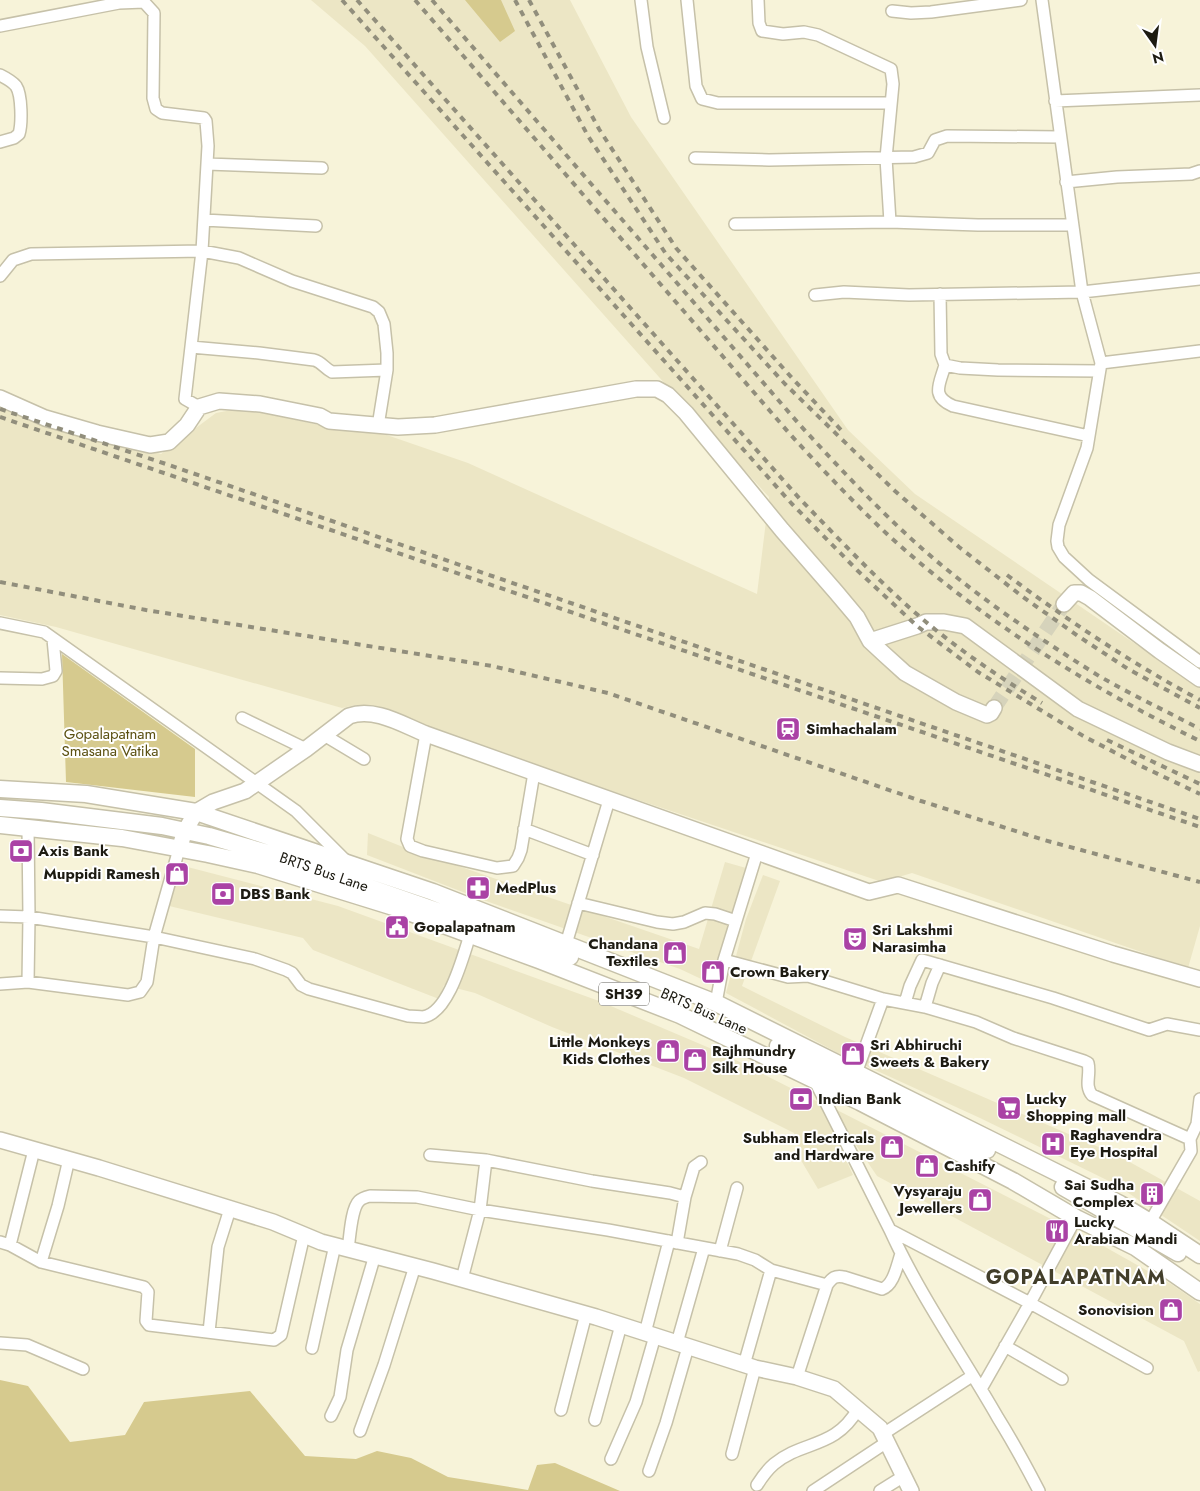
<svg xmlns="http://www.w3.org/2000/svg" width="1200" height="1491" font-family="Jost,sans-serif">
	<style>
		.built { fill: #ece6c5 }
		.green { fill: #d6ca8e }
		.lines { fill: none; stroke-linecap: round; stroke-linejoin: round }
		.secondary-tunnel { stroke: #d6d3bb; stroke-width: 15; stroke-dasharray: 15 8; stroke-linecap: butt }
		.street-casing { stroke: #c6c1a9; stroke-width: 14 }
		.secondary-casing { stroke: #c6c1a9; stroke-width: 18 }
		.primary-casing { stroke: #c6c1a9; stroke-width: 19 }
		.street { stroke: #fff; stroke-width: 11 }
		.secondary { stroke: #fff; stroke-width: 15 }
		.primary { stroke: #fff; stroke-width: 16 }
		.rail { stroke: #918e7c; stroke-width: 4; stroke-dasharray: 6 6; stroke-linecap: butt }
		.labels { text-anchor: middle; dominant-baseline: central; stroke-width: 4; stroke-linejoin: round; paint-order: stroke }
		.shield { fill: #fff; stroke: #615f59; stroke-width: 1 }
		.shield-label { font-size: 14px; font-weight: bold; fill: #1d1b12 }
		.poi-label { font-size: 15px; font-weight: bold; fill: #1d1b12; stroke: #fff; text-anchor: start }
		.park-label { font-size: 15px; fill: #5b5012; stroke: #fff }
		.street-label { font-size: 15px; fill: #1d1b12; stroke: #fff }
		.district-label { font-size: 20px; font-weight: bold; letter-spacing: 1px; fill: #423e2a; stroke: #fff }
	</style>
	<rect width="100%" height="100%" fill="#f7f3d9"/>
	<path class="built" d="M 311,0 L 570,0 L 631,117 L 848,430 L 915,494 L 1200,688 L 1200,926 L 1188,968 L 912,873 L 882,882 L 356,705 L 342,708 L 56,627 L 0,615 L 0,402 L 161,454 L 216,413 L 242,408 L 319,425 L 381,433 L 468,463 L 757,594 L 769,497 L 667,386 L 365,46 Z
		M 368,833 L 403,847 L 699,949 L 725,862 L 746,868 L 714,985 L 680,969 L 486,901 L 367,855 Z
		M 176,864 L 338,906 L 599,1001 L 726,1055 L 820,1103 L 853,1175 L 818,1189 L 802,1162 L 794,1133 L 684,1078 L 552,1027 L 475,993 L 444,985 L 439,999 L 313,950 L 303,938 L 165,905 Z
		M 763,875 L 780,881 L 742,986 L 845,1037 L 1117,1155 L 1200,1201 L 1200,1241 L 1115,1184 L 980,1118 L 838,1053 L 726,993 L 746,919 Z
		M 835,1109 L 1098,1243 L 1171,1284 L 1200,1304 L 1200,1371 L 1198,1372 L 1184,1341 L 877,1176 L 835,1114 Z"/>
	<path class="green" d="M 465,0 L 501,0 L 515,31 L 500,42 Z
		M 62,654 L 195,749 L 195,797 L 66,782 Z
		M 0,1380 L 28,1386 L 70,1442 L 125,1435 L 144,1402 L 250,1391 L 305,1456 L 356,1459 L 377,1451 L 411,1458 L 448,1477 L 528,1490 L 537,1465 L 555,1463 L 620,1491 L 0,1491 Z"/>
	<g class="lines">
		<path class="secondary-tunnel" d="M 994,708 L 1064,604"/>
		<defs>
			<path id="street" d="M 641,0 L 647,47 L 664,118
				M 687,0 L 696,86 L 702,99 L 718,103 L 890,103
				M 758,0 L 759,23 L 762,31 L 783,34 L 804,32 L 818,35 L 891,69 L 893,84 L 886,158 L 890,222
				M 1042,0 L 1082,292 L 1101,363 L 1087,448 L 1059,525 L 1057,541 L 1058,547 L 1064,557 L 1089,580 L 1200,662
				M 892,11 L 911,13 L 931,12 L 1021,0
				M 0,26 L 119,3 L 144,2 L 154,13 L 153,98 L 156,109 L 162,113 L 204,118 L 206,121 L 208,146 L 202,251 L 185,399 L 199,407
				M 0,75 C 6,78 12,81 16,86 C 22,95 22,124 19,134 L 14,138 L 0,142
				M 1055,101 L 1200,95
				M 695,158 L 769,160 L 914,157 L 928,153 L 935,140 L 947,136 L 1060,137
				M 207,164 L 322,168
				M 1066,182 L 1117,177 L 1191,174 L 1200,171
				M 204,220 L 316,226
				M 735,224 L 890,222 L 978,225 L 1072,225
				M 0,276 L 13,260 L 31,254 L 202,251 L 239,258 L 292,281 L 373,307 L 379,312 L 384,324 L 387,353 L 387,370 L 378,426
				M 940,294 L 941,354 L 945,365 L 960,368 L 998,370 L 1099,371
				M 815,295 L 844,292 L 909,295 L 1082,292 L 1200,279
				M 191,347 L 259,353 L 314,360 C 322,362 324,368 332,372 L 387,370
				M 1101,363 L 1200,351
				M 945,365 C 940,384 930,396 953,406 L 1089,436
				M 0,623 L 44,632 L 296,811 L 345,860
				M 0,678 L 42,679 L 53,676 L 56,671 L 53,639
				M 242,718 L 306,749
				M 426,734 L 407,839 L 410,846 L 423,851 L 497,868 L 513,866 L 518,858 L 521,850 L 534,773
				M 324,735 L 364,759
				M 28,828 L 29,917 L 28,982
				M 524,829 L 593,855
				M 578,903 L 657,922 L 673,924 L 684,922 L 705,913 L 715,914 L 736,921
				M 0,916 L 29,917 L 154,937 L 255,959 L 286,970 L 292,973 L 301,985 L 309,989 L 408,1016 C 413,1016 419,1017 423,1017 C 449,1013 463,956 470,935
				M 566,944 L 609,800
				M 724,960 L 788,977 L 808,976 L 883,999 L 925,1007 L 932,983 L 940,965
				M 0,984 L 28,982 L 128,995 L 140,992 L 147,982 L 154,937 L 179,849
				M 716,1003 L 724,960 L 757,853
				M 905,1003 L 910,986 L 922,960 L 1053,998 L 1149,1030 L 1167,1024 L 1200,1030
				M 925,1007 L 976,1022 L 1013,1038 L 1084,1061 L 1088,1063 C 1091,1075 1084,1085 1092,1095 L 1190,1139
				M 856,1073 L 883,999
				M 815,1081 L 890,1230 C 920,1296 962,1355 998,1418 C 1013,1442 1026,1466 1039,1491
				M 430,1155 L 486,1160
				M 685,1197 L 694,1167 L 701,1162
				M 1150,1222 L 1191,1151 L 1190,1139 L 1197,1124 L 1200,1099
				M 890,1230 L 1030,1303 L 1147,1368
				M 0,1242 L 10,1245 L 41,1262 L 144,1287 L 148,1292 L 146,1321 L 149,1325 L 274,1340 L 281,1335 L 304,1235
				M 10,1245 L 34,1150
				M 348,1249 C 350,1237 351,1209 359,1201 C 362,1198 366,1197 370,1196 L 417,1197 L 480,1210 L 608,1230 L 738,1254 L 755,1260 L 771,1270 L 827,1285
				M 720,1251 L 737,1188
				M 41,1262 L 58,1206 L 69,1159
				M 462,1279 L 480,1210 L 486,1160 L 592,1181 L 670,1193 L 685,1197 L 677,1243
				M 209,1332 L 218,1247 L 230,1209
				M 645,1333 L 669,1241
				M 0,1343 L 27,1345 L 83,1369
				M 677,1343 L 704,1248
				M 1005,1346 L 1062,1379
				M 312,1348 L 335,1245
				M 744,1365 L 771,1270
				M 797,1377 L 827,1285 C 832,1278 835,1275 844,1277 L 882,1289 C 894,1285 897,1265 901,1254
				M 981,1389 L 1030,1303 L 1076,1218
				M 561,1410 L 586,1314
				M 331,1416 L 340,1397 L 347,1350 L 375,1255
				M 595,1420 L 621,1325
				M 360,1431 L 384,1365 L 415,1266
				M 883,1434 L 972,1376
				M 732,1454 L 755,1368
				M 611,1459 L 636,1402 L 655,1336
				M 649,1471 L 666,1423 L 688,1347
				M 757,1485 C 762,1477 767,1470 774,1464 C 803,1440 835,1449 858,1409
				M 813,1491 L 887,1442
				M 880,1491 L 904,1476"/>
			<path id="secondary" d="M 0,398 L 45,418 L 97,433 L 150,445 L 169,442 L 187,425 L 199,407 L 219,401 L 260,404 L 320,416 L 329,421 L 398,427 L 435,425 L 636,389 L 657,389 L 668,395 L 686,413 L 782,530 L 836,592 L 857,617 L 870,641 L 884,654 L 905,673 L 956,702 L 987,715 L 991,713 L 994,708
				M 1064,604 L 1074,593 L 1081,593 L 1090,598 L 1160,651 L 1200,679
				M 870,641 L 917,626 L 926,622 L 944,622 L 965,626 L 1078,709 L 1168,752 L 1200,764
				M 179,849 L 185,831 L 196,812 L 213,802 L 245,791 L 306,749 L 349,716 C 375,707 403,725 426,734 L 869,892 L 898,885 L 1113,954 L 1200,979
				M 0,1140 L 99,1168 L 273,1222 L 321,1242 L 433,1271 L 596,1317 L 755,1368 L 797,1377 L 834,1389 L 880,1428 L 911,1491"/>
			<path id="primary" d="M 0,789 L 86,794 L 196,812 L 433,892 L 716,1003 L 1120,1204 L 1150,1222 L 1200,1255
				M 0,808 L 41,811 L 162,826 L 209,836 L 285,858 L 570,957
				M 0,825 L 122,838 L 208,854 L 258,865 L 400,909 L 539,960 L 680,1015 L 860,1102 L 1013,1181 L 1076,1218 L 1135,1247 L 1200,1292
				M 778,1046 L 843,1082 L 987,1150
				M 1063,1187 L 1178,1253"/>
		</defs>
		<use href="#street" class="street-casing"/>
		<use href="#secondary" class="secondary-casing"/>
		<use href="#primary" class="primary-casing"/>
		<use href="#street" class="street"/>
		<use href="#secondary" class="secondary"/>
		<use href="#primary" class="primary"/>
		<path class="rail" d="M 342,0 L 792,504 L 858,571 L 917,626 L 978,672 L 1085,737 L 1141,766 L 1200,794
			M 357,0 L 800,499 C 841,541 881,584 926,622 C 962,652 1002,679 1042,703
			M 415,0 L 789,433 C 821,468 853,502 887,534 C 980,619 1087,686 1200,741
			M 432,0 L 799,424 C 847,476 895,528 950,572 C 997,610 1048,644 1099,676 C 1132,695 1166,711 1200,729
			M 515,0 L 588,136 L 666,254 L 785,384 L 895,491 L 959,547 L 1023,597 L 1078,636 L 1128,669 L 1200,708
			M 529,0 L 599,129 L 676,248 L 792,378 L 842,431
			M 0,409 L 163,463 L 1200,819
			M 0,417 L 1200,827
			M 1007,575 C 1069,621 1131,663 1200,700
			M 0,582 L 146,610 L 492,666 L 608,693 L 921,801 L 1044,840 L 1200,882
			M 1107,740 L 1200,784"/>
	</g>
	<defs>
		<symbol id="station-square" viewBox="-11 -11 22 22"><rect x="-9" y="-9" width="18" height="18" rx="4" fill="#aa42a5" stroke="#fff"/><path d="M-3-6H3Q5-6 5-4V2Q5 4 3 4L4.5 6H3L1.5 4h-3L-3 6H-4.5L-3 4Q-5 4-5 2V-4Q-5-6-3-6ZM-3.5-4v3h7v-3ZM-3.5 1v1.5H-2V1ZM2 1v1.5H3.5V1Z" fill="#fff"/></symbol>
		<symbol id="bank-square" viewBox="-11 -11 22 22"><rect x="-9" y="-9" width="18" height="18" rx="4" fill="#aa42a5" stroke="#fff"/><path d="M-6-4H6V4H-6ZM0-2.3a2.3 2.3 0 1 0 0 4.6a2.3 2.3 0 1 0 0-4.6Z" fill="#fff"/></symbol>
		<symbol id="shop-square" viewBox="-11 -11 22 22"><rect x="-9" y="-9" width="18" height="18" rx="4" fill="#aa42a5" stroke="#fff"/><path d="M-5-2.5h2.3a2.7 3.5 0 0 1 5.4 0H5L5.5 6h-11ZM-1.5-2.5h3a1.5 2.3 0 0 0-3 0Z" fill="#fff"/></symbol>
		<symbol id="pharmacy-square" viewBox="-11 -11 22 22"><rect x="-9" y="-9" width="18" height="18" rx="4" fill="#aa42a5" stroke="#fff"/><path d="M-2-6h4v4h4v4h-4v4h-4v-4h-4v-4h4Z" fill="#fff"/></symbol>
		<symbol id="civic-square" viewBox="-11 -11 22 22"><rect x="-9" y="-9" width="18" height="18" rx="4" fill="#aa42a5" stroke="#fff"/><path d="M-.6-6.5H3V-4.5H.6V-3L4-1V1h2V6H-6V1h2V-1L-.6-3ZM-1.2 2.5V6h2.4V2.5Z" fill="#fff"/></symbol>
		<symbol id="theatre-square" viewBox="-11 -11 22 22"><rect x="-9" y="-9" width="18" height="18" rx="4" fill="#aa42a5" stroke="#fff"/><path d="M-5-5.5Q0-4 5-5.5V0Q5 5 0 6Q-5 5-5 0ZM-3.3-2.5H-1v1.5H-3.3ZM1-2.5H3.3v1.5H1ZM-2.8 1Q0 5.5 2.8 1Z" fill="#fff"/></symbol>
		<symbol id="supermarket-square" viewBox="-11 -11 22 22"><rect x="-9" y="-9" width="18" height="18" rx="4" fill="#aa42a5" stroke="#fff"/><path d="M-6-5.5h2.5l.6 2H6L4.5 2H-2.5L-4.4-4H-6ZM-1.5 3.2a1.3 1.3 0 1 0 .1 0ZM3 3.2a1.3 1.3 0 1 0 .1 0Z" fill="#fff"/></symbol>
		<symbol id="hospital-square" viewBox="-11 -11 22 22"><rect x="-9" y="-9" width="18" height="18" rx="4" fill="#aa42a5" stroke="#fff"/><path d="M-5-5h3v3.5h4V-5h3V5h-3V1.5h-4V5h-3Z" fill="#fff"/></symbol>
		<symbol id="building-square" viewBox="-11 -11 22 22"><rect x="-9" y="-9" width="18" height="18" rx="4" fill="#aa42a5" stroke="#fff"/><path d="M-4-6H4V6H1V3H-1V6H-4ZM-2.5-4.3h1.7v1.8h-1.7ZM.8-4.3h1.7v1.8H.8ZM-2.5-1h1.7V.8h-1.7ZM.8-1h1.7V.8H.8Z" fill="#fff"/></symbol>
		<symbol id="restaurant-square" viewBox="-11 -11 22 22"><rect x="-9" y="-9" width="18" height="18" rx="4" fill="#aa42a5" stroke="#fff"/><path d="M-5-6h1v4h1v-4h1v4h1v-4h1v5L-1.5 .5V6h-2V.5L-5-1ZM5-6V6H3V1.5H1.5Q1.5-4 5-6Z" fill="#fff"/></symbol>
	</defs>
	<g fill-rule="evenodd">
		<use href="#station-square" x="774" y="715" width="28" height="28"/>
		<use href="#bank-square" x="7" y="837" width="28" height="28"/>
		<use href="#shop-square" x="163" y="860" width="28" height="28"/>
		<use href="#pharmacy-square" x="464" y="874" width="28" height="28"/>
		<use href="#bank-square" x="209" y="880" width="28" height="28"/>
		<use href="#civic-square" x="383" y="913" width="28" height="28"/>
		<use href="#theatre-square" x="841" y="925" width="28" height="28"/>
		<use href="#shop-square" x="661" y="939" width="28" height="28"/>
		<use href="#shop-square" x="699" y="958" width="28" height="28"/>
		<use href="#shop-square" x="654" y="1037" width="28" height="28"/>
		<use href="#shop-square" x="839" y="1040" width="28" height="28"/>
		<use href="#shop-square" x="681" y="1046" width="28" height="28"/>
		<use href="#bank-square" x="787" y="1085" width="28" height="28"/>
		<use href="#supermarket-square" x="995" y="1094" width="28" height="28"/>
		<use href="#hospital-square" x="1039" y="1130" width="28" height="28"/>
		<use href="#shop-square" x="878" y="1133" width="28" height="28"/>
		<use href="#shop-square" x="913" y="1152" width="28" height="28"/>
		<use href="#building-square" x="1138" y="1180" width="28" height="28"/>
		<use href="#shop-square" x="966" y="1186" width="28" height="28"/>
		<use href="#restaurant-square" x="1043" y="1217" width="28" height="28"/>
		<use href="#shop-square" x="1157" y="1296" width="28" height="28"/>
	</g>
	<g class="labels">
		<rect class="shield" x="599" y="982.5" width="50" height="23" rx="4"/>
		<g class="shield-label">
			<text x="624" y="994">SH39</text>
		</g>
		<g class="poi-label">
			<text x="806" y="729">Simhachalam</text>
			<text x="38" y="851">Axis Bank</text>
			<text x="160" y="874" text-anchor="end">Muppidi Ramesh</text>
			<text x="496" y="888">MedPlus</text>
			<text x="240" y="894">DBS Bank</text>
			<text x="414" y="927">Gopalapatnam</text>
			<text x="872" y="930">Sri Lakshmi<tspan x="872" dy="17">Narasimha</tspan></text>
			<text x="658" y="944" text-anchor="end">Chandana<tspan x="658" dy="17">Textiles</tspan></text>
			<text x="730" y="972">Crown Bakery</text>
			<text x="650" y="1042" text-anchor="end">Little Monkeys<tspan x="650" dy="17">Kids Clothes</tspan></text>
			<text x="870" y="1045">Sri Abhiruchi<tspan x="870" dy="17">Sweets &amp; Bakery</tspan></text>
			<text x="712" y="1051">Rajhmundry<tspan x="712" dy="17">Silk House</tspan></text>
			<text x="818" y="1099">Indian Bank</text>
			<text x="1026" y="1099">Lucky<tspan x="1026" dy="17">Shopping mall</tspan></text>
			<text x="1070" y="1135">Raghavendra<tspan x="1070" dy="17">Eye Hospital</tspan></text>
			<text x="874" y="1138" text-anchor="end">Subham Electricals<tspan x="874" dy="17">and Hardware</tspan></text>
			<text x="944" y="1166">Cashify</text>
			<text x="1134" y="1185" text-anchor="end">Sai Sudha<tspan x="1134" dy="17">Complex</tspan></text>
			<text x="962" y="1191" text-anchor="end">Vysyaraju<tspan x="962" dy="17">Jewellers</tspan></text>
			<text x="1074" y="1222">Lucky<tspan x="1074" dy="17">Arabian Mandi</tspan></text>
			<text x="1154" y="1310" text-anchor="end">Sonovision</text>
		</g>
		<g class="park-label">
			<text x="110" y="734">Gopalapatnam<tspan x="110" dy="17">Smasana Vatika</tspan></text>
		</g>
		<g class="street-label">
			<text transform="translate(324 872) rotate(19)">BRTS Bus Lane</text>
			<text transform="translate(704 1011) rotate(24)">BRTS Bus Lane</text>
		</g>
		<g class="district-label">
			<text x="1076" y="1277">GOPALAPATNAM</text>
		</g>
	</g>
	<g transform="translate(1155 45) rotate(166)" stroke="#ffffff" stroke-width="4" paint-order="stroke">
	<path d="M0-4L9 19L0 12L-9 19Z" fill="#1d1b12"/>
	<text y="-8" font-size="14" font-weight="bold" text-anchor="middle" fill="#1d1b12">N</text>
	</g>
</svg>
